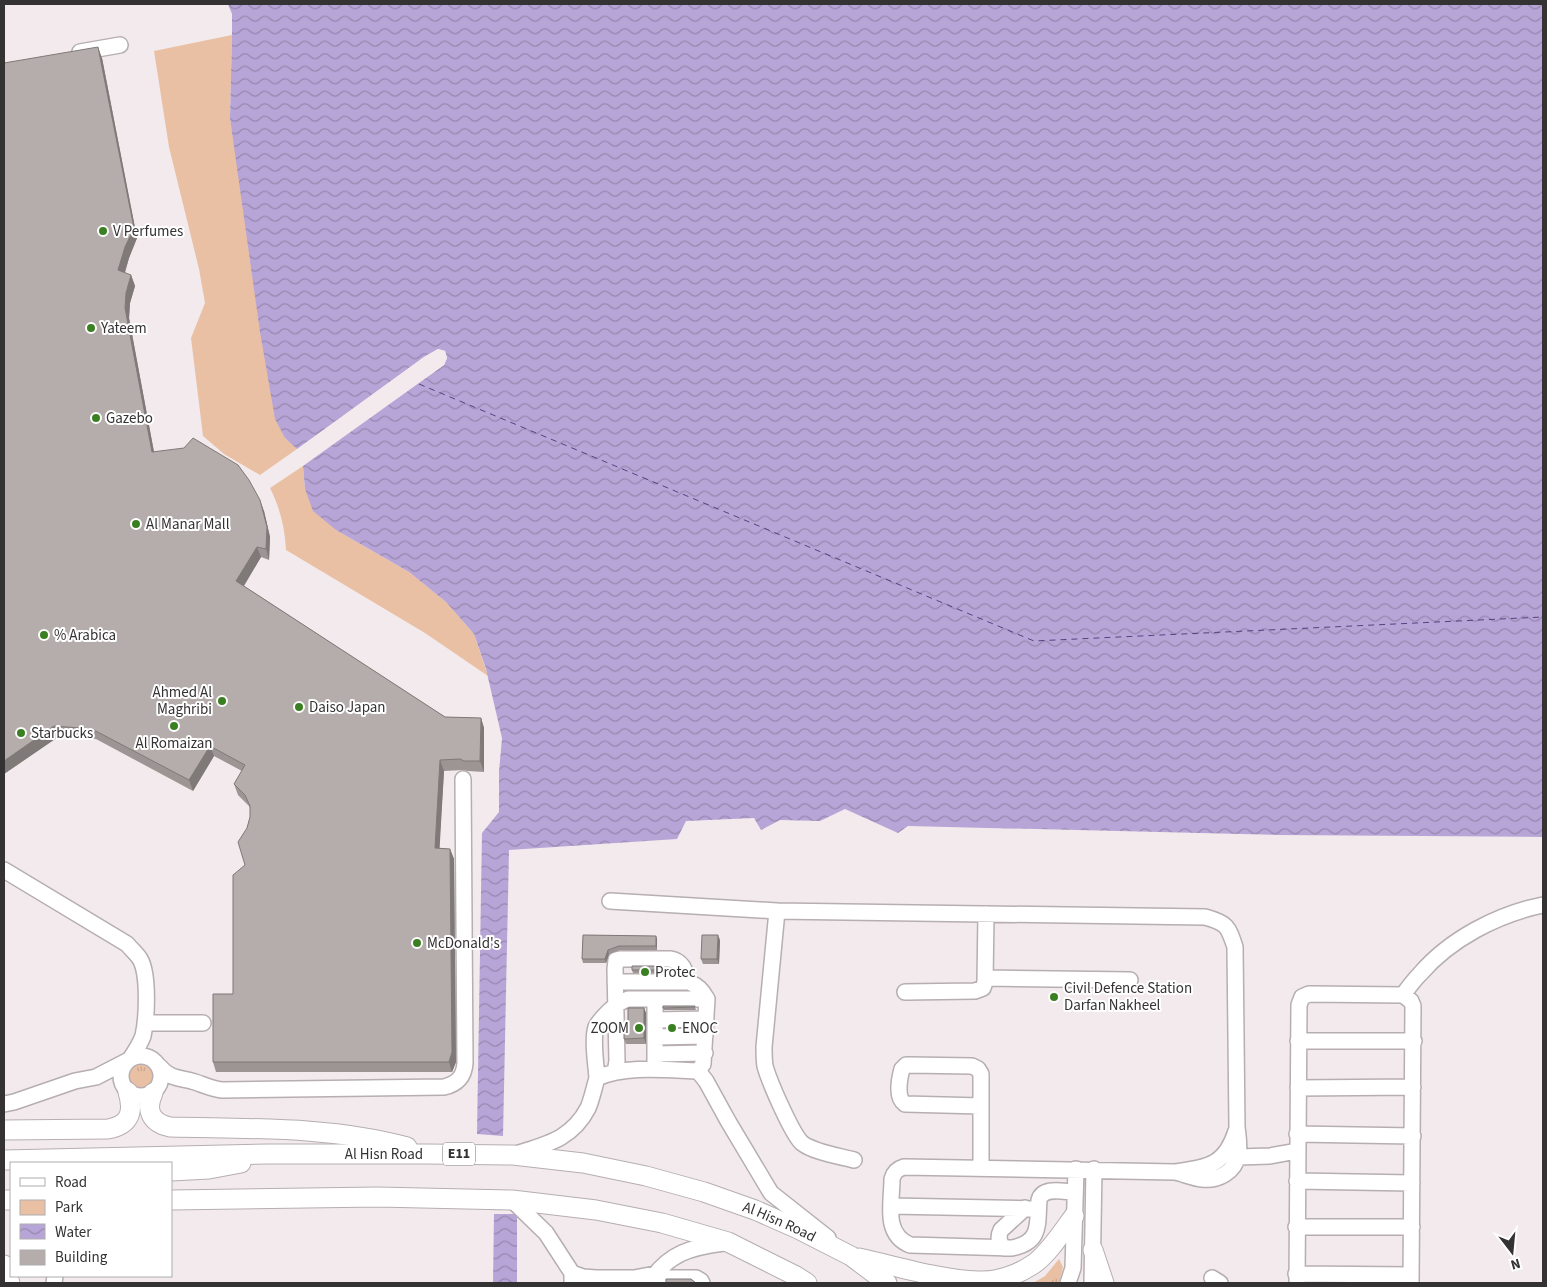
<svg xmlns="http://www.w3.org/2000/svg" width="1547" height="1287" font-family="'Source Sans 3',sans-serif">
	<style>
		.grass { fill: url(#grass-tufts) }
		.park { fill: #eac0a5 }
		.water { fill: url(#water-waves) }
		.pier { fill: #f2eaec }
		.lines { fill: none; stroke-linecap: round; stroke-linejoin: round }
		.ferry { stroke: #5a407f; stroke-width: 1; stroke-dasharray: 6 5; stroke-linecap: butt }
		.minor-casing { stroke: #b6aeb0; stroke-width: 18 }
		.major-casing { stroke: #b6aeb0; stroke-width: 21 }
		.minor { stroke: #fff; stroke-width: 15 }
		.major { stroke: #fff; stroke-width: 19 }
		.wall { fill: #9c9594 }
		.shaded-wall { fill: #7f7978 }
		.building { fill: #b5adac; stroke: #7f7978 }
		.poi-dot { fill: #3b7f23; stroke: #fff; stroke-width: 2 }
		.labels { text-anchor: middle; dominant-baseline: central; stroke-width: 4; stroke-linejoin: round; paint-order: stroke }
		.shield { fill: #fff; stroke: #727070; stroke-width: 1 }
		.shield-label { font-size: 14px; font-weight: bold; fill: #353233 }
		.poi-label { font-size: 15px; fill: #353233; stroke: #fff; text-anchor: start }
		.street-label { font-size: 15px; fill: #353233; stroke: #fff }
	</style>
	<defs>
		<pattern id="grass-tufts" width="24" height="20" patternUnits="userSpaceOnUse" patternTransform="scale(1.25)"><rect width="24" height="20" fill="#eac0a5"/><path d="M3 7l-1-3M5 7V3M7 7l1-3M15 17l-1-3M17 17v-4M19 17l1-3" fill="none" stroke="#c9a58e"/></pattern>
		<pattern id="water-waves" width="16" height="10" patternUnits="userSpaceOnUse" patternTransform="scale(1.25)"><rect width="16" height="10" fill="#b7a5d7"/><path d="M0 5q4-4 8 0t8 0" fill="none" stroke="#9687af"/></pattern>
	</defs>
	<rect width="100%" height="100%" fill="#f2eaec"/>
	<path class="grass" d="M128 1076a13 13 0 1 1 26 0a13 13 0 1 1-26 0Z
		M 1059,1259 L 1063,1267 L 1059,1283 L 1033,1283 L 1045,1276 Z"/>
	<path class="park" d="M 232,35 L 230,118 L 285,438 L 297,449 L 260,475 L 224,454 L 203,436 L 191,338 L 205,303 L 199,269 L 169,147 L 154,51 Z
		M 303,466 L 305,489 L 336,530 L 409,572 L 446,602 L 474,634 L 488,676 L 425,633 L 286,550 C 285,528 280,508 270,488 Z"/>
	<path class="water" d="M 228,4 L 1543,4 L 1543,837 L 1279,835 L 908,826 L 898,833 L 845,809 L 820,821 L 780,820 L 761,830 L 754,818 L 686,821 L 677,839 L 509,850 L 503,1136 L 477,1134 L 482,833 L 499,812 L 499,772 L 502,738 L 486,669 L 474,634 L 446,602 L 409,572 L 336,530 L 313,511 L 305,489 L 303,466 L 444,365 L 447,358 L 445,351 L 438,349 L 424,357 L 297,449 L 285,438 L 275,419 L 260,332 L 230,118 L 232,35 L 232,14 Z
		M 494,1214 L 517,1214 L 517,1283 L 493,1283 Z"/>
	<path class="pier" d="M 438,349 L 445,351 L 447,358 L 444,365 L 300,467 L 301,464 L 442,364 L 444,358 L 443,353 L 439,352 L 426,359 L 299,451 L 295,451 L 424,357 Z"/>
	<g class="lines">
		<path class="ferry" d="M 419,384 L 1034,641 L 1543,617"/>
		<defs>
			<path id="minor" d="M 80,52 L 120,45
				M 4,870 L 127,944 C 131,949 137,954 140,959 C 149,974 147,1018 143,1036 C 140,1044 135,1052 130,1059
				M 610,901 L 777,911 L 1205,917 C 1227,923 1228,926 1235,947 L 1237,1127 C 1238,1136 1240,1146 1238,1155 C 1235,1172 1218,1181 1202,1179 C 1193,1178 1184,1174 1175,1172
				M 777,911 L 764,1047 C 764,1053 764,1060 765,1066 C 769,1081 792,1134 802,1143 C 813,1152 839,1156 854,1160
				M 985,978 L 1130,980
				M 615,982 L 689,982
				M 905,992 L 975,991 L 983,988 L 985,982 L 986,914
				M 1403,995 C 1408,988 1414,980 1420,974 C 1450,939 1498,914 1543,905
				M 655,999 L 655,1069
				M 655,1020 L 706,1019
				M 145,1023 L 203,1023
				M 655,1037 L 705,1036
				M 1298,1041 L 1414,1041
				M 655,1054 L 705,1053
				M121 1076a20 20 0 1 1 40 0a20 20 0 1 1-40 0Z
				M 159,1066 C 171,1080 179,1077 195,1082 C 204,1085 212,1089 222,1090 L 444,1087 C 457,1084 464,1077 465,1063 L 463,779
				M 615,1072 L 617,1061 L 615,969 L 616,960 L 620,959 L 670,959 C 683,961 685,971 689,982 C 698,986 702,990 707,999
				M 597,1078 C 596,1064 592,1040 596,1027 C 599,1021 604,1016 608,1012 C 615,1006 619,1002 628,999 L 707,999 L 703,1064 L 698,1071
				M 1298,1088 L 1413,1087
				M 4,1104 L 14,1102 L 75,1081 L 96,1077 L 127,1061
				M 981,1106 L 905,1104 C 896,1098 899,1080 902,1069 L 906,1065 L 909,1065 L 972,1066 L 978,1069 L 981,1074 L 981,1168
				M 1297,1134 L 1413,1136
				M 516,1154 C 547,1144 572,1139 588,1108 C 592,1099 594,1088 597,1078 C 626,1065 667,1070 698,1071 L 706,1081 L 728,1121 L 771,1193 L 828,1238
				M 1238,1157 L 1270,1156 L 1297,1151
				M 1297,1181 L 1412,1183
				M 1075,1192 C 1064,1192 1043,1186 1039,1200 C 1037,1224 1042,1242 1012,1248 L 910,1245 C 883,1234 892,1203 892,1179 C 894,1172 897,1169 904,1167 L 1175,1172 C 1208,1167 1225,1166 1236,1131
				M 512,1200 L 546,1233 L 572,1273 L 572,1281
				M 892,1206 L 1038,1209
				M 1296,1227 L 1412,1227
				M 1003,1248 C 1000,1242 997,1238 1001,1230 L 1025,1208
				M 572,1273 L 583,1277 L 596,1278 L 634,1278 L 655,1274 L 667,1278 L 696,1278 L 701,1281 L 702,1283
				M 1296,1274 L 1411,1275
				M 1212,1278 L 1220,1283
				M 650,1282 C 668,1253 692,1247 724,1243
				M 54,1283 L 55,1276
				M 1068,1283 L 1073,1268 L 1076,1169
				M 1092,1283 L 1094,1169
				M 1297,1283 L 1299,1005 L 1302,997 L 1309,994 L 1403,995 L 1411,1001 L 1413,1006 L 1411,1283"/>
			<g id="major">
				<path d="M 153,1093 C 145,1110 151,1123 170,1127 C 249,1129 330,1126 407,1147"/>
				<path d="M 4,1130 L 108,1129 C 130,1125 134,1112 128,1092"/>
				<path id="s1" d="M 4,1160 L 268,1154 L 427,1154 L 513,1155 L 583,1163 L 646,1176 L 704,1192 L 755,1210 L 798,1229 L 851,1256 L 887,1283"/>
				<path d="M 171,1171 L 209,1169 L 241,1163"/>
				<path d="M 4,1200 L 11,1200"/>
				<path d="M 171,1200 L 378,1197 L 512,1200 L 596,1210 L 662,1223 L 728,1242 L 796,1276 L 807,1283"/>
				<path d="M 1093,1250 L 1104,1283"/>
				<path d="M 859,1258 C 896,1266 941,1280 978,1281 C 997,1282 1017,1275 1032,1265 C 1047,1256 1063,1231 1074,1216"/>
				<path d="M 4,1265 L 10,1283"/>
			</g>
		</defs>
		<use href="#minor" class="minor-casing"/>
		<use href="#major" class="major-casing"/>
		<use href="#minor" class="minor"/>
		<use href="#major" class="major"/>
	</g>
	<path class="wall" d="M 102,58 L 137,238 L 129,258 L 125,273 L 131,275 L 135,286 L 130,303 L 129,318 L 154,452 L 264,511 L 270,537 L 269,560 L 261,557 L 244,586 L 445,717 L 481,718 L 484,728 L 484,772 L 468,771 L 463,770 L 444,771 L 439,848 L 450,849 L 454,859 L 456,1062 L 452,1072 L 216,1072 L 213,1062 L 233,994 L 245,865 L 247,828 L 250,817 L 250,808 L 249,806 L 238,795 L 234,784 L 242,771 L 214,756 L 193,791 L 96,739 L 58,737 L 4,774 L 4,63 Z
		M 583,935 L 656,936 L 657,939 L 657,950 L 620,950 L 609,954 L 606,963 L 583,963 L 582,959 Z
		M 720,940 L 719,964 L 703,964 L 701,959 Z
		M 657,968 L 657,973 L 633,973 L 632,970 Z
		M 695,1007 L 696,1010 L 664,1010 L 663,1008 Z
		M 644,1008 L 646,1013 L 646,1044 L 626,1044 L 624,1039 L 628,1025 Z"/>
	<path class="shaded-wall" d="M 98,47 L 102,58 L 137,238 L 129,258 L 122,281 L 118,270 Z
		M 131,275 L 135,286 L 130,303 L 129,318 L 156,463 L 152,452 L 125,308 L 126,293 Z
		M 260,500 L 264,511 L 270,537 L 269,560 L 266,549 Z
		M 257,547 L 261,557 L 240,592 L 236,581 Z
		M 481,718 L 484,728 L 484,772 L 480,761 Z
		M 54,726 L 58,737 L 4,774 L 4,761 Z
		M 210,746 L 214,756 L 193,791 L 189,780 Z
		M 440,760 L 444,771 L 439,859 L 435,848 Z
		M 450,849 L 454,859 L 456,1062 L 452,1072 L 449,1062 Z
		M 718,935 L 720,940 L 719,964 L 717,959 Z
		M 656,936 L 657,939 L 657,950 L 656,946 Z
		M 608,950 L 609,954 L 606,963 L 605,959 Z
		M 644,1008 L 646,1013 L 646,1044 L 644,1038 Z"/>
	<path class="building" d="M 98,47 L 134,228 L 125,247 L 118,270 L 131,275 L 126,293 L 125,308 L 152,452 L 184,448 L 193,438 L 238,465 L 249,480 L 260,500 L 267,527 L 266,549 L 257,547 L 236,581 L 445,717 L 481,718 L 480,761 L 464,761 L 460,759 L 440,760 L 435,848 L 450,849 L 452,1052 L 449,1062 L 213,1062 L 213,994 L 233,994 L 233,875 L 245,865 L 238,842 L 247,828 L 250,817 L 250,806 L 245,795 L 234,784 L 245,765 L 210,746 L 189,780 L 92,729 L 54,726 L 4,761 L 4,63 Z
		M 583,935 L 656,936 L 656,946 L 619,946 L 608,950 L 605,959 L 582,959 Z
		M 702,935 L 718,935 L 717,959 L 701,959 Z
		M 632,966 L 656,966 L 656,970 L 632,970 Z
		M 663,1006 L 695,1006 L 695,1007 L 663,1008 Z
		M 628,1008 L 644,1008 L 644,1038 L 624,1039 L 624,1025 L 628,1025 Z
		M 666,1279 L 691,1279 L 696,1283 L 666,1283 Z"/>
	<g class="poi-dot">
		<circle cx="103" cy="231" r="5"/>
		<circle cx="91" cy="328" r="5"/>
		<circle cx="96" cy="418" r="5"/>
		<circle cx="136" cy="524" r="5"/>
		<circle cx="44" cy="635" r="5"/>
		<circle cx="222" cy="701" r="5"/>
		<circle cx="299" cy="707" r="5"/>
		<circle cx="174" cy="726" r="5"/>
		<circle cx="21" cy="733" r="5"/>
		<circle cx="417" cy="943" r="5"/>
		<circle cx="645" cy="972" r="5"/>
		<circle cx="1054" cy="997" r="5"/>
		<circle cx="639" cy="1028" r="5"/>
		<circle cx="672" cy="1028" r="5"/>
	</g>
	<g class="labels">
		<rect class="shield" x="443" y="1142.5" width="32" height="23" rx="4"/>
		<g class="shield-label">
			<text x="459" y="1154">E11</text>
		</g>
		<g class="poi-label">
			<text x="113" y="231">V Perfumes</text>
			<text x="101" y="328">Yateem</text>
			<text x="106" y="418">Gazebo</text>
			<text x="146" y="524">Al Manar Mall</text>
			<text x="54" y="635">% Arabica</text>
			<text x="212" y="692" text-anchor="end">Ahmed Al<tspan x="212" dy="17">Maghribi</tspan></text>
			<text x="309" y="707">Daiso Japan</text>
			<text x="31" y="733">Starbucks</text>
			<text x="174" y="743" text-anchor="middle">Al Romaizan</text>
			<text x="427" y="943">McDonald's</text>
			<text x="655" y="972">Protec</text>
			<text x="1064" y="988">Civil Defence Station<tspan x="1064" dy="17">Darfan Nakheel</tspan></text>
			<text x="629" y="1028" text-anchor="end">ZOOM</text>
			<text x="682" y="1028">ENOC</text>
		</g>
		<g class="street-label">
			<text stroke="none"><textPath href="#s1" startOffset="380">Al Hisn Road</textPath></text>
			<text stroke="none"><textPath href="#s1" startOffset="785">Al Hisn Road</textPath></text>
		</g>
	</g>
	<rect width="1547" height="1287" fill="none" stroke="#353233" stroke-width="10"/>
	<rect x="10" y="1162" width="162" height="115" fill="#ffffff" stroke="#aeadad"/>
	<rect x="20" y="1178" width="25" height="8" fill="#ffffff" stroke="#aeadad"/>
	<text x="55" y="1187" font-size="15" fill="#353233">Road</text>
	<rect x="20" y="1200" width="25" height="15" fill="#eac0a5" stroke="#aeadad"/>
	<text x="55" y="1212" font-size="15" fill="#353233">Park</text>
	<rect x="20" y="1224" width="25" height="15" fill="url(#water-waves)" stroke="#aeadad"/>
	<text x="55" y="1237" font-size="15" fill="#353233">Water</text>
	<rect x="20" y="1250" width="25" height="15" fill="#b5adac" stroke="#aeadad"/>
	<text x="55" y="1262" font-size="15" fill="#353233">Building</text>
	<g transform="translate(1512 1252) rotate(164)" stroke="#ffffff" stroke-width="4" paint-order="stroke">
	<path d="M0-4L9 19L0 12L-9 19Z" fill="#353233"/>
	<text y="-8" font-size="14" font-weight="bold" text-anchor="middle" fill="#353233">N</text>
	</g>
</svg>
